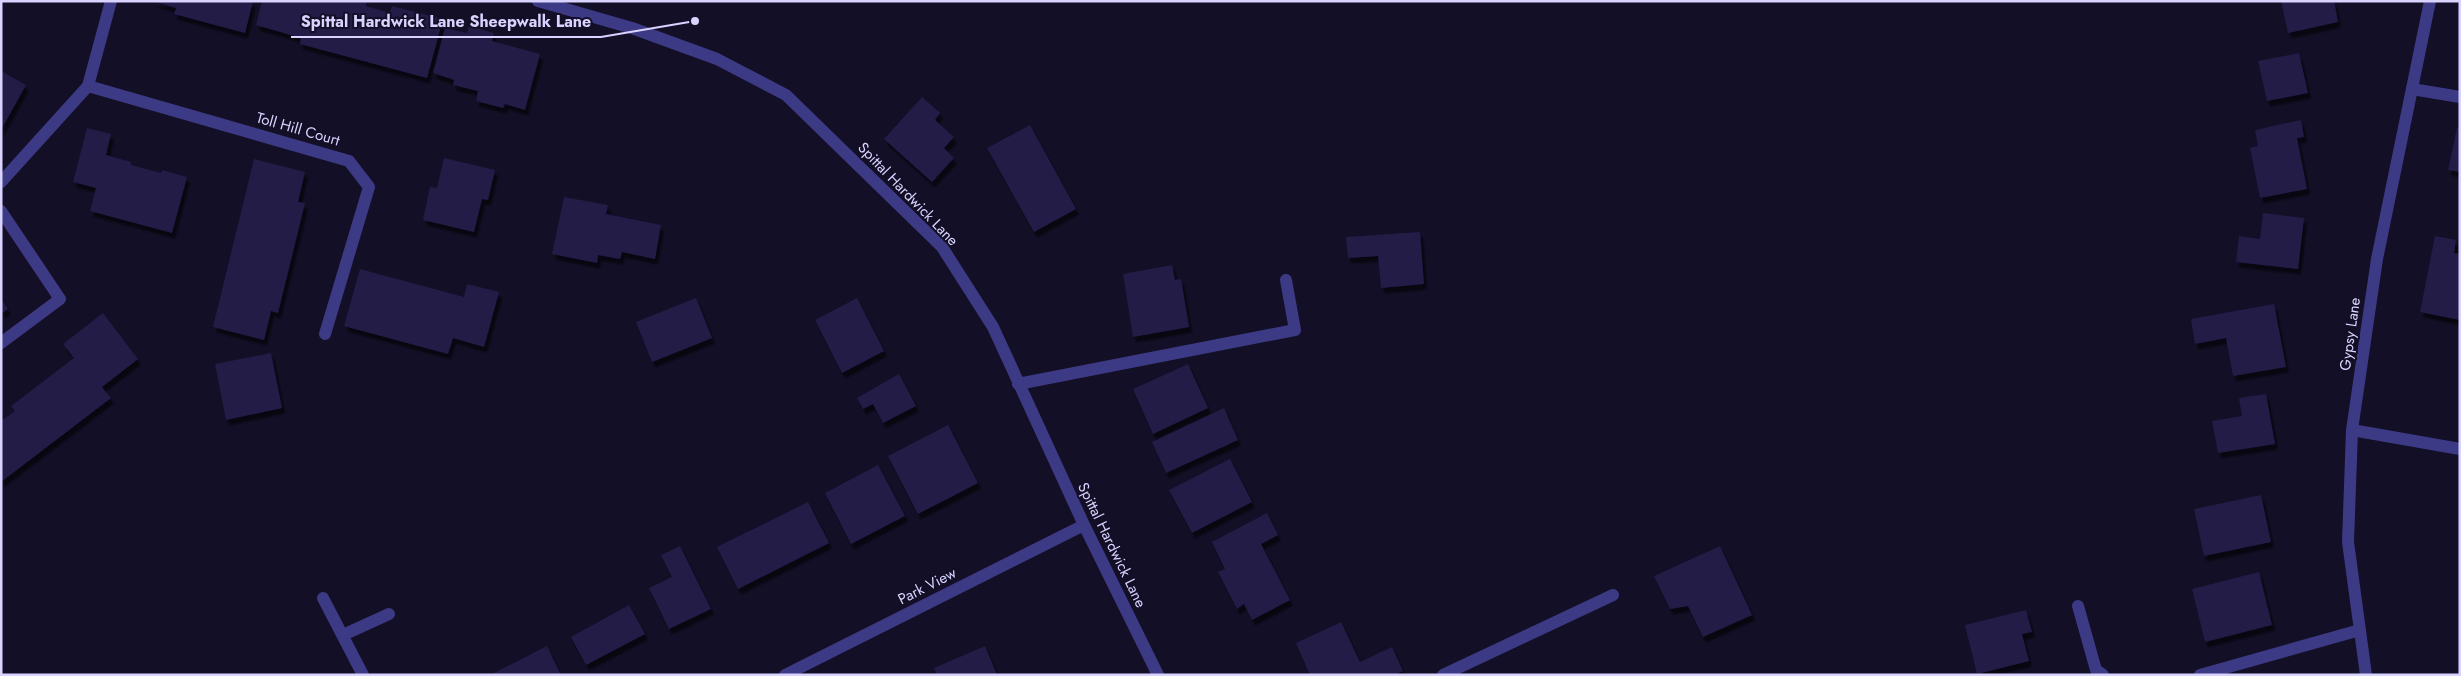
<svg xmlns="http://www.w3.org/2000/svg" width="2461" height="676" font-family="Jost,sans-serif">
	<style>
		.building { fill: #241b47; filter: url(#shadow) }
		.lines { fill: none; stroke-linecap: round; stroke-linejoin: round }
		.minor { stroke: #3d3a85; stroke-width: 12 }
		.labels { text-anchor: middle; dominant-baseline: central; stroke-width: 4; stroke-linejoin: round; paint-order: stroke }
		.street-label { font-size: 15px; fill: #d9d4ff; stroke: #130f26 }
		.leader { fill: none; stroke: #d9d4ff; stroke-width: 2 }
		.callout-dot { fill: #d9d4ff; stroke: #130f26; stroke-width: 2 }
		.callout-label { font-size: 16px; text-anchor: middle; font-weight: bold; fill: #d9d4ff; stroke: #130f26; stroke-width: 4; stroke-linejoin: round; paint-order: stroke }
	</style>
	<defs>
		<filter id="shadow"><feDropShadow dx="3" dy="5.5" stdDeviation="1" flood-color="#0009"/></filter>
	</defs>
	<rect width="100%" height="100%" fill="#130f26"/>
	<path class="building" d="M 153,1 L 253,1 L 245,33 L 174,14 L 176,8 Z
		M 262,1 L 367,1 L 366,6 L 390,13 L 392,6 L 443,19 L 427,78 L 300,44 L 301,38 L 256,25 Z
		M 2281,1 L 2334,1 L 2338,22 L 2288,33 Z
		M 469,26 L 494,33 L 492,41 L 540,54 L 525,110 L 505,104 L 503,108 L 476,101 L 478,91 L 453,85 L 454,80 L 433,73 L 445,28 L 467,33 Z
		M 2299,53 L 2308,93 L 2267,101 L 2258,61 Z
		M 1,71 L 26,85 L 1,130 Z
		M 922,97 L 940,113 L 935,120 L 954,137 L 944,148 L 954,158 L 932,182 L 884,139 Z
		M 2301,120 L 2304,137 L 2297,138 L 2307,189 L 2260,198 L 2250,148 L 2258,146 L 2255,130 Z
		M 1030,125 L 1076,209 L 1034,232 L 987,148 Z
		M 87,128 L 111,134 L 106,155 L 131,162 L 131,165 L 161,173 L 162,170 L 187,177 L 172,233 L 90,211 L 96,188 L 73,182 Z
		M 2457,128 L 2460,128 L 2460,172 L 2448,170 Z
		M 444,158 L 495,170 L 488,200 L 482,199 L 474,232 L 423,220 L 430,187 L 437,188 Z
		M 254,159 L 305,172 L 298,202 L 305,203 L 278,313 L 271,311 L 264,340 L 213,327 Z
		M 564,197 L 608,205 L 606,214 L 661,225 L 655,259 L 622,252 L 620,259 L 598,255 L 597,263 L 552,254 Z
		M 2263,213 L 2304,218 L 2298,269 L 2236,262 L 2239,236 L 2260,239 Z
		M 1420,232 L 1424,284 L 1381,288 L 1378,256 L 1348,258 L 1346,237 Z
		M 2435,236 L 2456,240 L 2454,253 L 2460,254 L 2460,320 L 2420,312 Z
		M 1172,265 L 1175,280 L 1181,279 L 1189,327 L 1133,337 L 1123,274 Z
		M 360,269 L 464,297 L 467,284 L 499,292 L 484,347 L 453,338 L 448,354 L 344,326 Z
		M 696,298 L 712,338 L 652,362 L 636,322 Z
		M 857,298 L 884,351 L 842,373 L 815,320 Z
		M 1,299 L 8,309 L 1,314 Z
		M 2274,304 L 2286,367 L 2233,376 L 2226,338 L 2195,344 L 2191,319 Z
		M 103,313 L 138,359 L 102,387 L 111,398 L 1,482 L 1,421 L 15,411 L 11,406 L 74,358 L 63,344 Z
		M 271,353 L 282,408 L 226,420 L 215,364 Z
		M 1188,364 L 1208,408 L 1153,434 L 1133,389 Z
		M 899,374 L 916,406 L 883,423 L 873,404 L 863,409 L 857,398 Z
		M 2266,394 L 2275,444 L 2218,453 L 2212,421 L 2242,416 L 2239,398 Z
		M 1224,408 L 1238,440 L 1166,473 L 1152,442 Z
		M 948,425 L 978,483 L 918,514 L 888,456 Z
		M 1230,459 L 1252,502 L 1192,533 L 1169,490 Z
		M 878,465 L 905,516 L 851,544 L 825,493 Z
		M 2261,495 L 2271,542 L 2204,556 L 2194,509 Z
		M 808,502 L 829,543 L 738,589 L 717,547 Z
		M 1267,513 L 1278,535 L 1261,544 L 1290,600 L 1252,620 L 1244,604 L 1237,609 L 1218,572 L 1225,569 L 1212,542 Z
		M 680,546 L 711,609 L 669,629 L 649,588 L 672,577 L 661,555 Z
		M 1720,546 L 1752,615 L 1703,637 L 1688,606 L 1670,609 L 1654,576 Z
		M 2259,572 L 2272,625 L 2205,642 L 2192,589 Z
		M 629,605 L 645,634 L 586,665 L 571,637 Z
		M 2026,610 L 2032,632 L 2022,634 L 2029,661 L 1977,674 L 1965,625 Z
		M 1341,622 L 1360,662 L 1392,647 L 1403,671 L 1394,675 L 1310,675 L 1296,643 Z
		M 547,646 L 561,675 L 490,675 Z
		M 985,646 L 997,675 L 937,675 L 934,668 Z"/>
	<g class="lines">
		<path class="minor" d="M 538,1 L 632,28 L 717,59 L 786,95 L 942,247 L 993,327 L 1084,525 L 1158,675
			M 88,86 L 349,161 L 369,187 L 325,334
			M 2412,89 L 2460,97
			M 1,182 L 88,86 L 111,1
			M 1,211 L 60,299 L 1,343
			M 1018,384 L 1295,330 L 1286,280
			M 2352,430 L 2460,449
			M 323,598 L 363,675
			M 2078,606 L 2096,670 L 2103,675
			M 343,635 L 389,614
			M 785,675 L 1084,525
			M 1443,675 L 1613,595
			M 2200,675 L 2360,630
			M 2366,675 L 2348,542 L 2352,430 L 2377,259 L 2430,1"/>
	</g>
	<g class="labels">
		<g class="street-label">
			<text transform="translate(298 129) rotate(16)">Toll Hill Court</text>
			<text transform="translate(908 194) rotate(46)">Spittal Hardwick Lane</text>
			<text transform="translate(2350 334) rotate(-82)">Gypsy Lane</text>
			<text transform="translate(1112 545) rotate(64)">Spittal Hardwick Lane</text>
			<text transform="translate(927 586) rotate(-27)">Park View</text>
		</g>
	</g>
	<path class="leader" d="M695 21L601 37H291"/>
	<circle class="callout-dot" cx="695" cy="21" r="5"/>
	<g class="callout-label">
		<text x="446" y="27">Spittal Hardwick Lane Sheepwalk Lane</text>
	</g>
	<rect width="2461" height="676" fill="none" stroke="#d9d4ff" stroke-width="5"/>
</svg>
